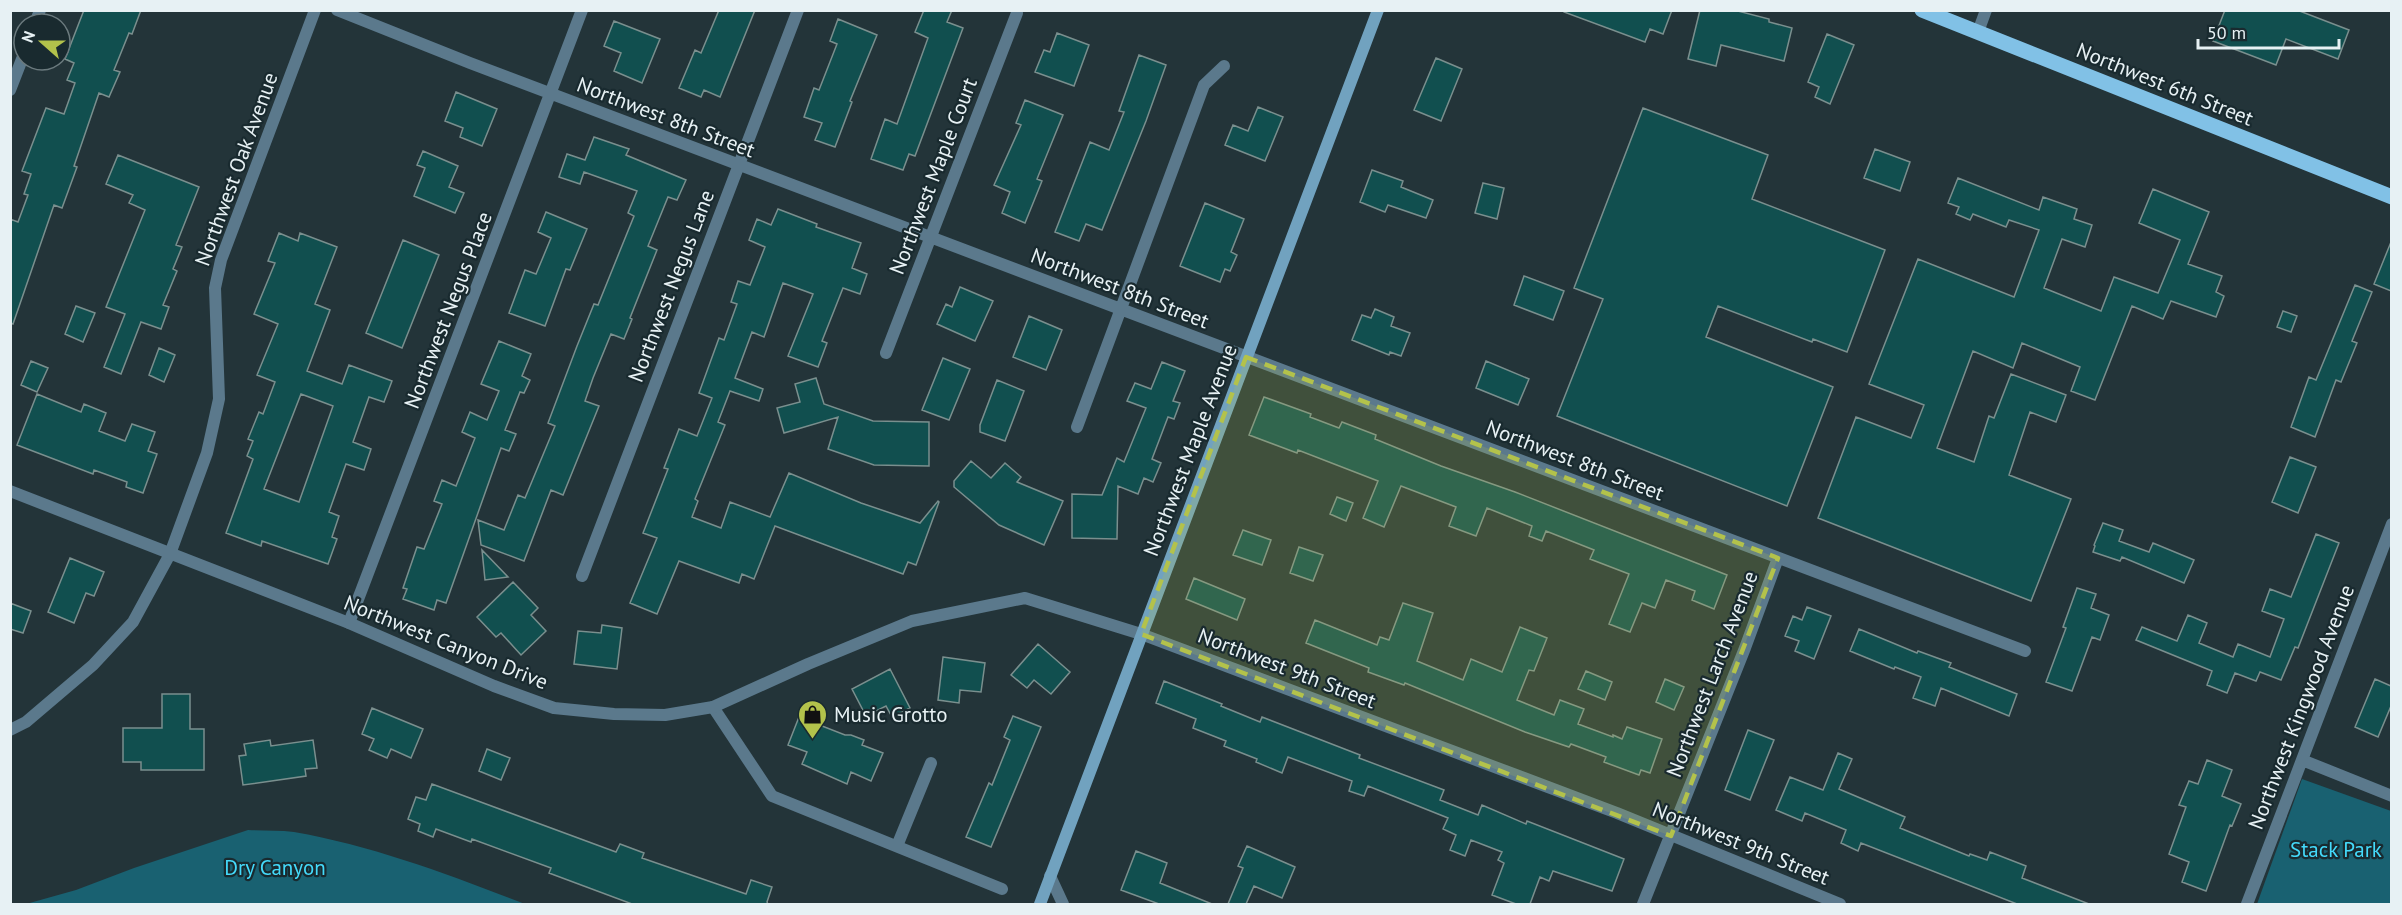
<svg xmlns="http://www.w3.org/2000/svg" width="2402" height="915" font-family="'PT Sans',sans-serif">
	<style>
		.green { fill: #196171 }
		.building { fill: #114f4f; stroke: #7a8f8e; stroke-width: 1.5; fill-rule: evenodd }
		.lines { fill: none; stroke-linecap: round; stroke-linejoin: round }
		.minor { stroke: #5b798c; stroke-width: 12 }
		.tertiary { stroke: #5b798c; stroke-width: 12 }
		.secondary { stroke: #71a2bf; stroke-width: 12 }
		.primary { stroke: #81c1e6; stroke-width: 15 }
		.marked { fill: #b3c24b; fill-opacity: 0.2; stroke: #b3c24b; stroke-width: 4.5; stroke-dasharray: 12 8; stroke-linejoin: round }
		.labels { text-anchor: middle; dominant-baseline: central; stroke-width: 4.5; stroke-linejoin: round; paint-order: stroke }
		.street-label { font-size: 21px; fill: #e7f1f4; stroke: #192a2f }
		.poi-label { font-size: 21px; fill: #e7f1f4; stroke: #192a2f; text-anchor: start }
		.park-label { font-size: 21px; fill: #44dafa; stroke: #192a2f }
	</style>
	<rect width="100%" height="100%" fill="#233439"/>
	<path class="green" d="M 2302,779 L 2391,811 L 2391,904 L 2257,904 Z
		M 248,830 C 263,831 279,830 294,832 C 374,846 450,875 525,904 L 26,904 L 76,890 L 134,868 Z"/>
	<path class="building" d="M 84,10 L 141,10 L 132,34 L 129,33 L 114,70 L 120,72 L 109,97 L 99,93 L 74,166 L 77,167 L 62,208 L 54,205 L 13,324 L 10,323 L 10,219 L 18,222 L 28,195 L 24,194 L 31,174 L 22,171 L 46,108 L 64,114 L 75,83 L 67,80 L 74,63 L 65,59 Z
		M 719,10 L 755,10 L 720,97 L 704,90 L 701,97 L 679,88 L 695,50 L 701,53 Z
		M 924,10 L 952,10 L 947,22 L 963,28 L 915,156 L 909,154 L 903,170 L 871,159 L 885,119 L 897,124 L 928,38 L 915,32 Z
		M 1564,10 L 1672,10 L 1663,34 L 1650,29 L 1645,42 L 1564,12 Z
		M 1700,10 L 1734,10 L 1769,19 L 1769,22 L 1792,28 L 1784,61 L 1721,45 L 1716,66 L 1688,59 Z
		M 2225,10 L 2297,10 L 2349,30 L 2338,59 L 2286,39 L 2276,65 L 2213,41 Z
		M 838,19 L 877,35 L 850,101 L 852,102 L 835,147 L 815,140 L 822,123 L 804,117 L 814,88 L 819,90 L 837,44 L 830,41 Z
		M 614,21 L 660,39 L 642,83 L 614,71 L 621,53 L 604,46 Z
		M 1057,33 L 1089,45 L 1074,86 L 1035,72 L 1044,50 L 1050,52 Z
		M 1827,34 L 1854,45 L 1830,104 L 1815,97 L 1819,87 L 1808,82 Z
		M 1139,55 L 1166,65 L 1146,121 L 1102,230 L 1086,224 L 1079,241 L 1055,232 L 1090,142 L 1109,150 L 1124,112 L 1119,111 Z
		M 1436,58 L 1462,69 L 1441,121 L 1414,110 Z
		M 456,92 L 497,109 L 482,146 L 460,137 L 463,128 L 445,121 Z
		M 1025,100 L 1063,115 L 1037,179 L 1042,181 L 1025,223 L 1002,213 L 1010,192 L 994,185 L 1021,125 L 1016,123 Z
		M 1258,107 L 1283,117 L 1265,161 L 1225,145 L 1233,125 L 1248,131 Z
		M 1643,108 L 1768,155 L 1752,199 L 1885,250 L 1847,352 L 1813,339 L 1812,342 L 1718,306 L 1706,337 L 1833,387 L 1787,506 L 1557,416 L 1603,299 L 1574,288 Z
		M 594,137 L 629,149 L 626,155 L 686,180 L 677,200 L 668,197 L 648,246 L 657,250 L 630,318 L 632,319 L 624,339 L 611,334 L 593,378 L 585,401 L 599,406 L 563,495 L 551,490 L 524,561 L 481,545 L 478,520 L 504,530 L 518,495 L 525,498 L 555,426 L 548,423 L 577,346 L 594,304 L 598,305 L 634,216 L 628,213 L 637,191 L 584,172 L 580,184 L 559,177 L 567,154 L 585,160 Z
		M 1875,149 L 1910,162 L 1900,191 L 1864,178 Z
		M 423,151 L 458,166 L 449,187 L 464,193 L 455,213 L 414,196 L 425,168 L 417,165 Z
		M 118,155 L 199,187 L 176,245 L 182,247 L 173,269 L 177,271 L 163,305 L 169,307 L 161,329 L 141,322 L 121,374 L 104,367 L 125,314 L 106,307 L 145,210 L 129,203 L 133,195 L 106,184 Z
		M 1372,170 L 1403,181 L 1401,187 L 1433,200 L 1426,218 L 1388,205 L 1385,212 L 1360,202 Z
		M 1958,178 L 2039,210 L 2043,197 L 2077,209 L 2074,219 L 2092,225 L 2085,247 L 2062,239 L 2044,288 L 2101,311 L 2114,277 L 2158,293 L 2180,240 L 2139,223 L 2153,189 L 2209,212 L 2188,264 L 2222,276 L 2216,292 L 2224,296 L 2216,317 L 2171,301 L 2163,319 L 2132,306 L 2095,400 L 2071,391 L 2080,367 L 2022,343 L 2013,368 L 1973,351 L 1937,448 L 1974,462 L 1989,416 L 1994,418 L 2011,374 L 2066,395 L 2056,422 L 2030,412 L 2009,475 L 2071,499 L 2031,601 L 1818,518 L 1856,417 L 1911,438 L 1924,405 L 1869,384 L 1918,259 L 2014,297 L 2039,230 L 2009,220 L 2006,227 L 1973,214 L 1970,220 L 1956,214 L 1959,207 L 1948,203 Z
		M 1483,183 L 1504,188 L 1497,219 L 1475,213 Z
		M 1205,203 L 1244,219 L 1231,252 L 1237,255 L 1230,271 L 1225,269 L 1220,282 L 1180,266 Z
		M 778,209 L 817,224 L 816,227 L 861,243 L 852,268 L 867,274 L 860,294 L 843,288 L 822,341 L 827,343 L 818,367 L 788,356 L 813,294 L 783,283 L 764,337 L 752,332 L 735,378 L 763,389 L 759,401 L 730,391 L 718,422 L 725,425 L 695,499 L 698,501 L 692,517 L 721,528 L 730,502 L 770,517 L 789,473 L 861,503 L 920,523 L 938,501 L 939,502 L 916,565 L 908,562 L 903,574 L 775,526 L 754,579 L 742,574 L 739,583 L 679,561 L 657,614 L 630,603 L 657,538 L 643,533 L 668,469 L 664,468 L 679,429 L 697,436 L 712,398 L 699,393 L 719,338 L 724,340 L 737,304 L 731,302 L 738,281 L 750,285 L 765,247 L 749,240 L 757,219 L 771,225 Z
		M 546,212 L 587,229 L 570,270 L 566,269 L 545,326 L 509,313 L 525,270 L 536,274 L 551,238 L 538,232 Z
		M 279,233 L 298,241 L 300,233 L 337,247 L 315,304 L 330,310 L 307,371 L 342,384 L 349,365 L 392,381 L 384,402 L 369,397 L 353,442 L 371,449 L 364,470 L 346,464 L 329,512 L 339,516 L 332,537 L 337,539 L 328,564 L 262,541 L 261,546 L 226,533 L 253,459 L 247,456 L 253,441 L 248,439 L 259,412 L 263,414 L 275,382 L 257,375 L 278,324 L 254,314 L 275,263 L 268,261 ZM 301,394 L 333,406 L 299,502 L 264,489 Z
		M 403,240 L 439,255 L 402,348 L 366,333 Z
		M 2391,242 L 2391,291 L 2374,284 Z
		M 1524,276 L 1564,291 L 1553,320 L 1514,305 Z
		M 2355,285 L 2372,292 L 2352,341 L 2357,343 L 2341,382 L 2336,380 L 2315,437 L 2291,427 L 2309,377 L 2316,380 Z
		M 960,287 L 993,301 L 975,341 L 937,324 L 946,304 L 952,307 Z
		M 76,306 L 95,313 L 83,342 L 65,334 Z
		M 1375,309 L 1394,317 L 1391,326 L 1410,333 L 1401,356 L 1390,352 L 1389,355 L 1352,340 L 1362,315 L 1371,318 Z
		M 2283,311 L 2297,316 L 2291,332 L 2277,327 Z
		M 1029,316 L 1062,330 L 1046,370 L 1013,357 Z
		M 499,341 L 531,354 L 522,376 L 530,380 L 524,393 L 520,392 L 505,430 L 516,434 L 509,451 L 501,448 L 446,603 L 437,600 L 434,610 L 403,599 L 407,589 L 403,588 L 417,547 L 424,549 L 442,504 L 434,501 L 442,480 L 456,486 L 475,438 L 462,432 L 470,412 L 487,420 L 499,391 L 481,384 Z
		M 159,348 L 175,355 L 164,382 L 149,375 Z
		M 943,358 L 970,369 L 949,420 L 922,410 Z
		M 31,361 L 48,368 L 37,392 L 21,385 Z
		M 1486,361 L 1529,379 L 1518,405 L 1476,388 Z
		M 1162,362 L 1185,371 L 1173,401 L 1180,403 L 1174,419 L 1168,417 L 1152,459 L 1161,463 L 1153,482 L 1144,478 L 1138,494 L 1118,486 L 1117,539 L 1072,538 L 1072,494 L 1102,495 L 1117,458 L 1124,462 L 1146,408 L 1127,401 L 1135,383 L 1151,389 Z
		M 816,378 L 824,404 L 873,421 L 929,422 L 929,466 L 874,465 L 828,449 L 838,417 L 784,433 L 777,408 L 800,402 L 795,384 Z
		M 997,380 L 1024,391 L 1005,441 L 980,432 L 980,425 Z
		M 37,394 L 81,412 L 84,404 L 106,413 L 99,431 L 125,441 L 132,424 L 155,432 L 148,451 L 157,454 L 143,493 L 126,487 L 127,482 L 94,470 L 93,474 L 17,445 Z
		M 1264,397 L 1311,414 L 1310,417 L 1339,428 L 1342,422 L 1376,435 L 1375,439 L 1441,466 L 1515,492 L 1727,575 L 1714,609 L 1692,600 L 1695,591 L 1666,580 L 1655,608 L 1642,603 L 1630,632 L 1609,624 L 1629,574 L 1590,559 L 1594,550 L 1546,531 L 1542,541 L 1529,536 L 1532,526 L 1487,508 L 1476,536 L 1449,526 L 1456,507 L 1401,486 L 1384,527 L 1363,518 L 1378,481 L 1298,450 L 1297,453 L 1249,435 Z
		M 2290,457 L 2316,467 L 2298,513 L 2272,502 Z
		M 971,461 L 991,478 L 1005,463 L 1021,477 L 1017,482 L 1063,501 L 1044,545 L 999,525 L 954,487 L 954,481 Z
		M 1337,497 L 1353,503 L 1346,521 L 1330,514 Z
		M 2103,523 L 2123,530 L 2119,541 L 2149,552 L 2153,543 L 2194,560 L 2184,583 L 2122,557 L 2120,561 L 2093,552 L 2095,546 L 2094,545 Z
		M 1243,530 L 1271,540 L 1262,565 L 1233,555 Z
		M 2316,534 L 2339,543 L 2298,648 L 2295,647 L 2281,680 L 2260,672 L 2256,681 L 2235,673 L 2227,693 L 2207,685 L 2212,671 L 2136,640 L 2142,627 L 2177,641 L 2188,615 L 2207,623 L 2199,643 L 2233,657 L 2238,644 L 2270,657 L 2284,619 L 2262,611 L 2270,589 L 2291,597 Z
		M 1299,547 L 1323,555 L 1313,581 L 1290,573 Z
		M 482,550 L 508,577 L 485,580 Z
		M 70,558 L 104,572 L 94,596 L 86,593 L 74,623 L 48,612 Z
		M 1194,578 L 1245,599 L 1237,620 L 1186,599 Z
		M 513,582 L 538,608 L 531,615 L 546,631 L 521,655 L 501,633 L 496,637 L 477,617 Z
		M 2077,588 L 2096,594 L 2091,608 L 2109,615 L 2100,640 L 2092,637 L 2072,691 L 2046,682 L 2066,628 L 2063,627 Z
		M 10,603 L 31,611 L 23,633 L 10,629 Z
		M 1403,603 L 1433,613 L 1417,661 L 1463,680 L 1471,659 L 1502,672 L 1520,627 L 1547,638 L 1534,671 L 1529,670 L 1517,700 L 1554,715 L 1560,700 L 1584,709 L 1578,724 L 1613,737 L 1613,735 L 1622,739 L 1627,727 L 1662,739 L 1650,773 L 1641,770 L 1639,775 L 1604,762 L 1606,757 L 1571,744 L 1569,747 L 1525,732 L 1405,683 L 1404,685 L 1368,672 L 1369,668 L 1306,643 L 1315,620 L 1377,645 L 1380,637 L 1389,640 Z
		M 1807,607 L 1831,616 L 1814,659 L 1795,651 L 1799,641 L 1785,636 L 1793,616 L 1802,620 Z
		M 602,625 L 622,628 L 617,669 L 574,664 L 578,631 L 601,633 Z
		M 1859,629 L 1917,653 L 1918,651 L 1951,663 L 1949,667 L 2017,694 L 2009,716 L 1941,688 L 1935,706 L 1913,698 L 1921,677 L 1895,667 L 1894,669 L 1850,651 Z
		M 1038,644 L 1070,672 L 1051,694 L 1034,680 L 1027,688 L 1011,675 Z
		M 943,657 L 985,663 L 981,692 L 960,690 L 959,703 L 938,700 Z
		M 890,669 L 910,708 L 892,717 L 886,706 L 866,716 L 852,689 Z
		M 1586,671 L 1612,682 L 1605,700 L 1578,689 Z
		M 1665,679 L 1684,687 L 1674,710 L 1656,702 Z
		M 2375,679 L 2391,686 L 2391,706 L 2378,737 L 2355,727 Z
		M 1164,681 L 1222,704 L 1221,706 L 1260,722 L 1262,717 L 1360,755 L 1359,758 L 1444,790 L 1440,800 L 1478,815 L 1482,805 L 1526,824 L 1527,821 L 1624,859 L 1612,891 L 1553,871 L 1549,881 L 1540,877 L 1530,904 L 1516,904 L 1492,895 L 1504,863 L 1498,860 L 1502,852 L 1471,840 L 1465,856 L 1450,850 L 1456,835 L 1443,829 L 1448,818 L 1368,786 L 1364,796 L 1349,791 L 1352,781 L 1288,757 L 1282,773 L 1256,762 L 1257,759 L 1224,746 L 1226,741 L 1193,728 L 1196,719 L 1156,703 Z
		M 162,694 L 190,694 L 190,729 L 204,729 L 204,770 L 141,770 L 141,762 L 123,762 L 123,728 L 162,728 Z
		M 372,708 L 423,729 L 411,758 L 391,749 L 387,758 L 369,750 L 374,739 L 362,734 Z
		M 1013,716 L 1041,727 L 991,847 L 966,837 L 989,783 L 992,785 L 1010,740 L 1004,737 Z
		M 799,717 L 845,735 L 851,735 L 864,740 L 862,745 L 883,753 L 871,781 L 851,772 L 847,784 L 802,764 L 807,752 L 788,745 Z
		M 1748,730 L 1774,740 L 1750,800 L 1725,790 Z
		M 270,740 L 271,746 L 313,740 L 317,768 L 305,769 L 306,776 L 243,785 L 239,756 L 246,755 L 244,744 Z
		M 487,749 L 510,758 L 501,780 L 479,771 Z
		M 1838,753 L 1852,759 L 1839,789 L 1905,817 L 1900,828 L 1969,856 L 1970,854 L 1987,860 L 1990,852 L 2026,866 L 2022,878 L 2089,904 L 2017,904 L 1861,843 L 1858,851 L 1841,843 L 1846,830 L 1805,813 L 1802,821 L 1776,810 L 1790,777 L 1823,790 Z
		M 2207,760 L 2232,770 L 2222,796 L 2241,804 L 2232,826 L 2230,825 L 2206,891 L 2182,882 L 2189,862 L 2169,854 L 2186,807 L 2179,805 L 2189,781 L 2198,784 Z
		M 432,784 L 616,852 L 620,844 L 644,853 L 642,858 L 746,894 L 751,880 L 772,887 L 767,902 L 768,904 L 632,904 L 549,873 L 551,868 L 472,839 L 471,842 L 436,829 L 433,837 L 418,831 L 420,824 L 408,819 L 416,797 L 426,800 Z
		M 1247,846 L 1295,867 L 1282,898 L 1254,886 L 1246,904 L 1228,904 L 1243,868 L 1238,866 Z
		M 1136,851 L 1167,863 L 1160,883 L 1212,904 L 1159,904 L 1121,890 Z"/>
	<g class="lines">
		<path class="minor" d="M 337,10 L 470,63 L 2025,651
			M 35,24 L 40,10
			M 10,90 L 24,54
			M 886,353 L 1017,13
			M 1077,427 L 1204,85 L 1224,66
			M 582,576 L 798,10
			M 349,623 L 582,10
			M 1141,634 L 1617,813 L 1840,904
			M 713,707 L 772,796 L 1002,889
			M 10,730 L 26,722 L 93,665 L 133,622 L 170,554 L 207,453 L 219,399 L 215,288 L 221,260 L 315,10
			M 2302,760 L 2392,796
			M 897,846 L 931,763
			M 1050,876 L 1063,904
			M 1643,904 L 1745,648 L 1778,558
			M 2247,904 L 2392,524"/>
		<path class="tertiary" d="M 1978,32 L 1986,10
			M 10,491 L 349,623 L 494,686 L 554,708 L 614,714 L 665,715 L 713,707 L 808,664 L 912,621 L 1025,598 L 1141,634"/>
		<path class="secondary" d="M 1040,904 L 1378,10"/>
		<path class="primary" d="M 1922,10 L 2392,197"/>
	</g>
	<path class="marked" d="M 1246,357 L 1778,558 L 1671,836 L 1141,634 Z"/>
	<defs>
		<symbol id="shop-pin" viewBox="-11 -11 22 30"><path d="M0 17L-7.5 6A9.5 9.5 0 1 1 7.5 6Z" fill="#b3c24b" stroke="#192a2f"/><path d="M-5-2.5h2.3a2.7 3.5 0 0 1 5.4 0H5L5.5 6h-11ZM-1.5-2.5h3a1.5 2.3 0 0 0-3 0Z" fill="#111"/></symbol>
	</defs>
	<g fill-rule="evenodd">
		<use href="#shop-pin" x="796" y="698" width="33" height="45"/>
	</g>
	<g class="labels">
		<g class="street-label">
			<text transform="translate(2165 84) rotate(22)">Northwest 6th Street</text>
			<text transform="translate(666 117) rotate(21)">Northwest 8th Street</text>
			<text transform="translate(236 169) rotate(-70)">Northwest Oak Avenue</text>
			<text transform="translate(933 176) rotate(-69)">Northwest Maple Court</text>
			<text transform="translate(671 286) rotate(-69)">Northwest Negus Lane</text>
			<text transform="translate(1120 288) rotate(21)">Northwest 8th Street</text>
			<text transform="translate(448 310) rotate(-69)">Northwest Negus Place</text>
			<text transform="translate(1190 450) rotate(-69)">Northwest Maple Avenue</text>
			<text transform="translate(1575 460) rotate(21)">Northwest 8th Street</text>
			<text transform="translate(446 642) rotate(22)">Northwest Canyon Drive</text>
			<text transform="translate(1287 668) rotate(21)">Northwest 9th Street</text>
			<text transform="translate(1712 674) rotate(-69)">Northwest Larch Avenue</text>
			<text transform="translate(2301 707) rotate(-69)">Northwest Kingwood Avenue</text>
			<text transform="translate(1741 843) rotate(22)">Northwest 9th Street</text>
		</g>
		<g class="poi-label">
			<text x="834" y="714">Music Grotto</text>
		</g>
		<g class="park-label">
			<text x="2336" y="849">Stack Park</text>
			<text x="275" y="867">Dry Canyon</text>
		</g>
	</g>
	<rect width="2402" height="915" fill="none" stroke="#e7f1f4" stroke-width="24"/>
	<g transform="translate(42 42) rotate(291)"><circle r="28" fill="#192a2f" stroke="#6b7a7e" stroke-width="1.5"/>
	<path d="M0-4.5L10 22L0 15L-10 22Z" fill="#b3c24b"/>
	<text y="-9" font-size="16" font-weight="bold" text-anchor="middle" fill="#e7f1f4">N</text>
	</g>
	<path d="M2198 39v9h141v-9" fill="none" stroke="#e7f1f4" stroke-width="3"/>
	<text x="2207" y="39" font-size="18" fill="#e7f1f4" stroke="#192a2f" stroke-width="4.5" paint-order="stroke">50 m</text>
</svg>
